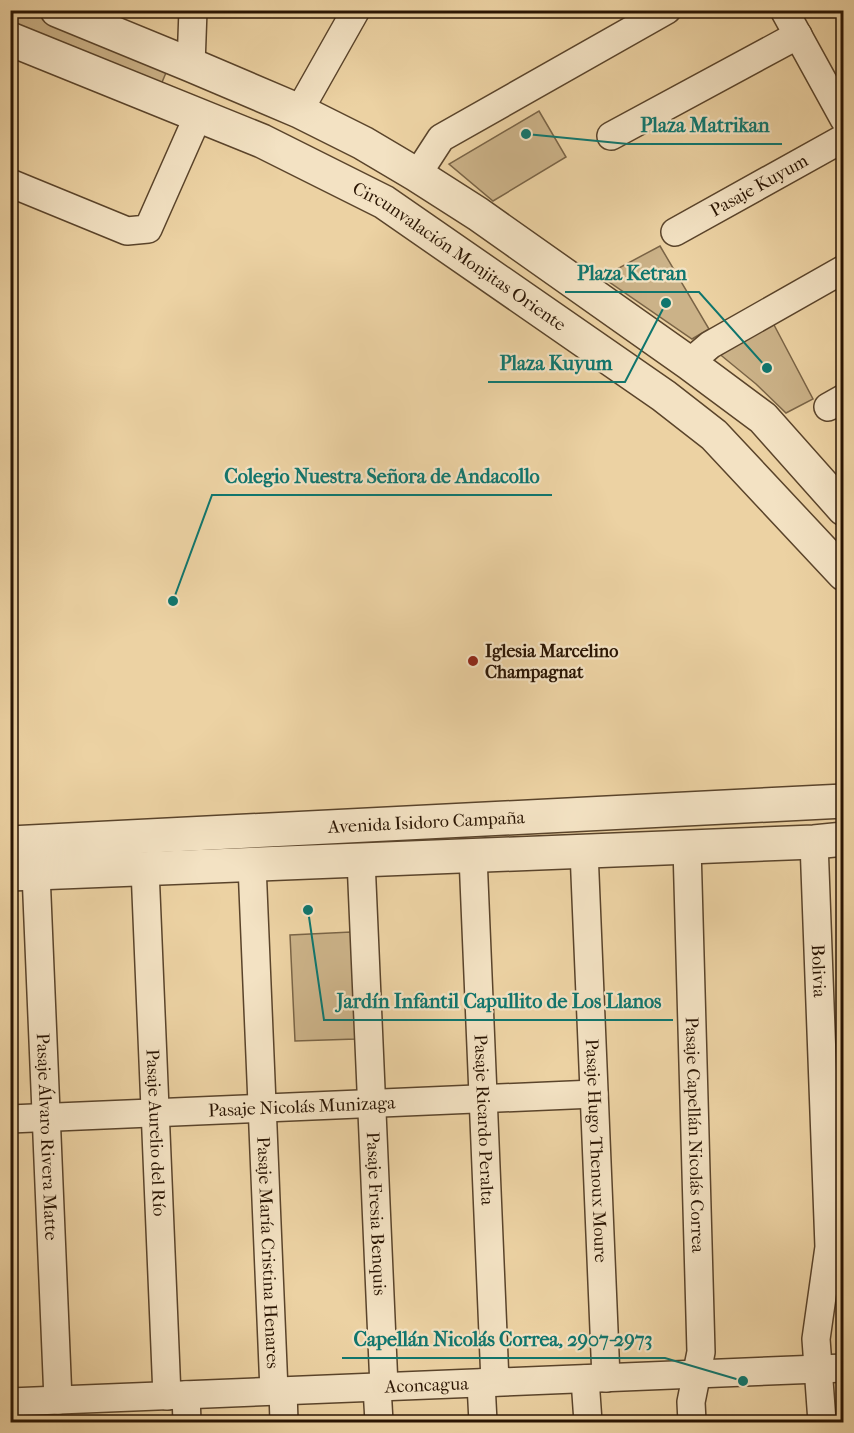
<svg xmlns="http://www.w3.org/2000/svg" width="854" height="1433" font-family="'IM FELL French Canon',serif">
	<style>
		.green { fill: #cbb288; stroke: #7a6446; stroke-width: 1.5 }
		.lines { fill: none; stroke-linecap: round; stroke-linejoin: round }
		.minor-casing { stroke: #5a442b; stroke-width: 30 }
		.tertiary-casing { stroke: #5a442b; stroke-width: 36 }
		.minor { stroke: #f3e2c3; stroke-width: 27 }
		.tertiary { stroke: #f3e2c3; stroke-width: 33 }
		.poi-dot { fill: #8f2418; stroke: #f3e2c3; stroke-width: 2 }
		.labels { text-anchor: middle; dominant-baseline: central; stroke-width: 4.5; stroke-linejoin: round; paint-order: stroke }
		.street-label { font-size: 18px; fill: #2a1503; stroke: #f3e2c3 }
		.poi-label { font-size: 18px; font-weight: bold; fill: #2a1503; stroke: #f3e2c3; text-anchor: start }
		.leader { fill: none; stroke: #0f766e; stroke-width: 2 }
		.callout-dot { fill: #0f766e; stroke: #f3e2c3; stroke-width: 2 }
		.callout-label { font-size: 20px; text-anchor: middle; font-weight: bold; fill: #0f766e; stroke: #f3e2c3; stroke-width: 4.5; stroke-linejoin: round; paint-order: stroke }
	</style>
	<rect width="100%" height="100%" fill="#ecd2a3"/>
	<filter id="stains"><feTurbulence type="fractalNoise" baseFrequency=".00333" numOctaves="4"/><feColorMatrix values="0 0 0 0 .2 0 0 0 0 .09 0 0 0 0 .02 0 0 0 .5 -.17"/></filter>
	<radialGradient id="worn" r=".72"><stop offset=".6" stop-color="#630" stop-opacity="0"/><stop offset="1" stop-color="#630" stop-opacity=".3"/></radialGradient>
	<path class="green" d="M 13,11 L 29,11 L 108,41 L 168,68 L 160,87 L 16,26 L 12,21 Z
		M 539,111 L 566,157 L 493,201 L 449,164 Z
		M 660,246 L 709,329 L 692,339 L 602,277 Z
		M 773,323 L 813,399 L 786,413 L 756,384 L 717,352 Z
		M 351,932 L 356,1039 L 295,1041 L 290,935 Z"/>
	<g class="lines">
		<defs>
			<g id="minor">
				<path d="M 784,10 L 844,119"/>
				<path d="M 191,65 L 193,10"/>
				<path d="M 299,111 L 356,10"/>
				<path d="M 611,136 L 798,35"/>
				<path d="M 417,175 L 441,138 L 667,10"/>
				<path d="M 10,183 L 127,231 L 148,229 L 198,116"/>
				<path id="s1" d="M 675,232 L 844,138"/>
				<path d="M 689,363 L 710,345 L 844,269"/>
				<path d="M 828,407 L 844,398"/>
				<path id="s2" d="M 814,842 L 829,1247 L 816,1339 L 822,1422"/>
				<path id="s3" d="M 687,847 L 701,1352 L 691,1402 L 692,1422"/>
				<path id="s4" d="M 584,851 L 606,1378"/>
				<path id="s5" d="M 473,856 L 495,1382"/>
				<path id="s6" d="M 361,860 L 384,1387"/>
				<path id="s7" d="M 252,865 L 274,1391"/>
				<path id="s8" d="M 145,869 L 167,1396"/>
				<path id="s9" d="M 36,873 L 58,1400"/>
				<path id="s10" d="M 10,1119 L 594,1094"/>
				<path d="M 585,1379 L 588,1422"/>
				<path d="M 481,1383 L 483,1422"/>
				<path d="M 377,1387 L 379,1422"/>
				<path d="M 283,1391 L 284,1422"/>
				<path d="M 186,1395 L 187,1422"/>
				<path id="s11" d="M 10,1402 L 844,1368"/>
			</g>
			<g id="tertiary">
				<path d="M 57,10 L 191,65 L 299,111 L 363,143 L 417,175 L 478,214 L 689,363 L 763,418 L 844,509"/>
				<path id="s12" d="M 10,39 L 262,141 L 384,202 L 664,396 L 714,435 L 844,574"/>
				<path id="s13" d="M 10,843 L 844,801"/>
				<path d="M 10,874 L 814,842 L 844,839"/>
			</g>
		</defs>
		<use href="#minor" class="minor-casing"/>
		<use href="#tertiary" class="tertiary-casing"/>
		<use href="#minor" class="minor"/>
		<use href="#tertiary" class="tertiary"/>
	</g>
	<circle class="poi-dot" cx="473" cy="661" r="6"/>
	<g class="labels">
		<g class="street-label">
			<text stroke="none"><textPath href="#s1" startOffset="96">Pasaje Kuyum</textPath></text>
			<text stroke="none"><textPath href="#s12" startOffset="501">Circunvalación Monjitas Oriente</textPath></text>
			<text stroke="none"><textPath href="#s13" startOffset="417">Avenida Isidoro Campaña</textPath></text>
			<text stroke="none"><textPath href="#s2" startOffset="129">Bolivia</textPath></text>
			<text stroke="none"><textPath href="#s10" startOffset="292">Pasaje Nicolás Munizaga</textPath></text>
			<text stroke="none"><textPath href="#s5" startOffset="264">Pasaje Ricardo Peralta</textPath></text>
			<text stroke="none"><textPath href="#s8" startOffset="264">Pasaje Aurelio del Río</textPath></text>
			<text stroke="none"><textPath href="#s3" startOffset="288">Pasaje Capellán Nicolás Correa</textPath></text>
			<text stroke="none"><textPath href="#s9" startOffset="264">Pasaje Álvaro Rivera Matte</textPath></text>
			<text stroke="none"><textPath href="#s4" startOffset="300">Pasaje Hugo Thenoux Moure</textPath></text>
			<text stroke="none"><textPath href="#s6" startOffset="354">Pasaje Fresia Benquis</textPath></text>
			<text stroke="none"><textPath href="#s7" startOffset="388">Pasaje María Cristina Henares</textPath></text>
			<text stroke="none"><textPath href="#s11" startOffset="417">Aconcagua</textPath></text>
		</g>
		<g class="poi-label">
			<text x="485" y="651">Iglesia Marcelino<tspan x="485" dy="21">Champagnat</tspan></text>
		</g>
	</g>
	<path class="leader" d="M526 134L628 144H782M767 368L699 292H565M666 303L625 382H488M173 601L212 495H552M308 910L324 1020H673M743 1381L665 1358H342"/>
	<g class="callout-dot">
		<circle cx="526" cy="134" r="6"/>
		<circle cx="767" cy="368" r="6"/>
		<circle cx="666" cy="303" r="6"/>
		<circle cx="173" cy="601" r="6"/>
		<circle cx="308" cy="910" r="6"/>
		<circle cx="743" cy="1381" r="6"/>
	</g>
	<g class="callout-label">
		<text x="705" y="132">Plaza Matrikan</text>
		<text x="632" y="280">Plaza Ketran</text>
		<text x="556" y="370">Plaza Kuyum</text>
		<text x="382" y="483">Colegio Nuestra Señora de Andacollo</text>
		<text x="499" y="1008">Jardín Infantil Capullito de Los Llanos</text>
		<text x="503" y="1346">Capellán Nicolás Correa, 2907-2973</text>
	</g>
	<rect width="854" height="1433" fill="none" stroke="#ecd2a3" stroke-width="36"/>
	<rect x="12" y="12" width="830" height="1409" fill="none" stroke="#2a1503" stroke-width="3"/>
	<rect x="18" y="18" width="818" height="1397" fill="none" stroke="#2a1503" stroke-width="1.5"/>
	<rect width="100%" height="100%" filter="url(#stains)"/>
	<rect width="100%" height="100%" fill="url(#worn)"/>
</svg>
